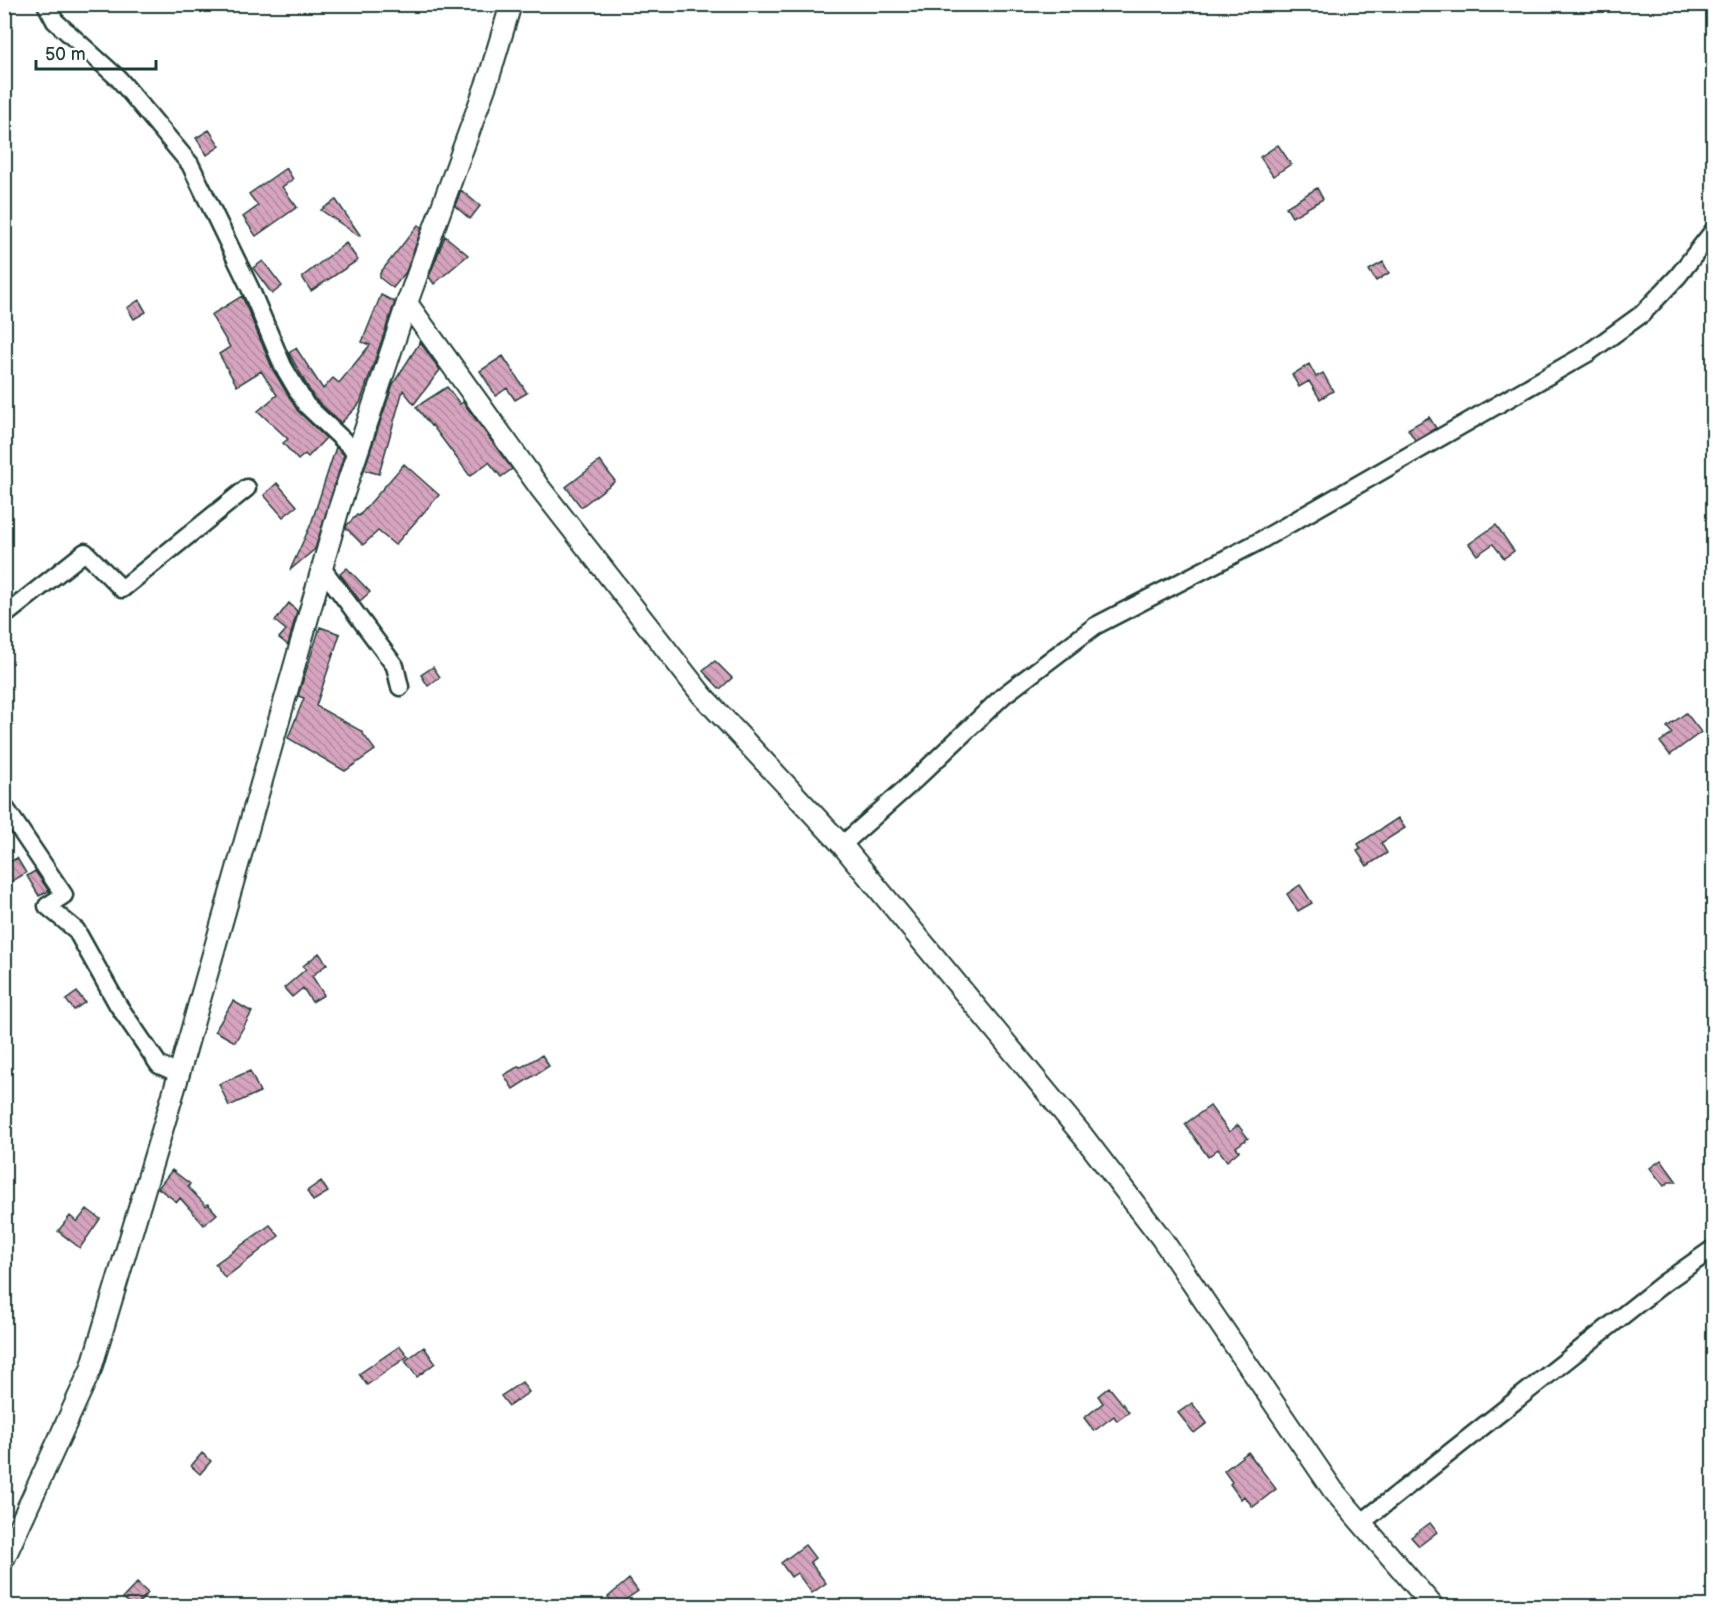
<svg xmlns="http://www.w3.org/2000/svg" width="1718" height="1611" font-family="'Balsamiq Sans',sans-serif">
	<style>
		.building { fill: url(#building-back-hatch); stroke: #1f3d34; stroke-width: 1.5 }
		.lines { fill: none; stroke-linecap: round; stroke-linejoin: round }
		.minor-casing { stroke: #1f3d34; stroke-width: 21 }
		.tertiary-casing { stroke: #1f3d34; stroke-width: 24 }
		.minor { stroke: #fff; stroke-width: 16 }
		.tertiary { stroke: #fff; stroke-width: 20 }
	</style>
	<defs>
		<pattern id="building-back-hatch" width="6" height="6" patternUnits="userSpaceOnUse" patternTransform="scale(1.5)"><rect width="6" height="6" fill="#d7a4c0"/><path d="M-1 5l2 2M0 0l6 6M5-1l2 2" fill="none" stroke="#ae879d"/></pattern>
	</defs>
	<rect width="100%" height="100%" fill="#fff"/>
	<filter id="ink" filterUnits="userSpaceOnUse"><feTurbulence type="fractalNoise" baseFrequency=".0167" numOctaves="2"/><feDisplacementMap in="SourceGraphic" scale="12" xChannelSelector="R" yChannelSelector="G"/><feConvolveMatrix kernelMatrix="1 2 1 2 8 2 1 2 1" color-interpolation-filters="sRGB"/></filter>
	<g filter="url(#ink)">
		<path class="building" d="M 209,130 L 220,146 L 207,155 L 196,138 Z
			M 1278,145 L 1291,164 L 1273,176 L 1260,157 Z
			M 286,168 L 293,179 L 282,187 L 297,207 L 256,236 L 243,217 L 258,206 L 249,194 Z
			M 1317,188 L 1323,199 L 1292,217 L 1286,207 Z
			M 461,190 L 480,206 L 470,219 L 455,206 Z
			M 336,200 L 360,235 L 359,236 L 321,210 Z
			M 418,225 L 422,228 L 406,272 L 393,288 L 380,278 L 380,273 Z
			M 445,236 L 468,255 L 434,284 L 429,277 Z
			M 346,243 L 358,260 L 311,291 L 302,277 Z
			M 263,261 L 282,286 L 272,294 L 253,268 Z
			M 1383,262 L 1389,273 L 1376,281 L 1369,270 Z
			M 381,295 L 395,302 L 360,403 L 341,423 L 314,398 L 289,353 L 296,348 L 323,389 L 333,378 L 339,383 L 370,345 L 362,342 Z
			M 242,296 L 273,370 L 297,410 L 326,438 L 308,457 L 305,454 L 298,460 L 283,443 L 288,439 L 258,411 L 277,395 L 261,371 L 237,386 L 219,354 L 230,347 L 211,315 Z
			M 139,300 L 146,312 L 134,319 L 127,308 Z
			M 420,342 L 440,370 L 414,404 L 403,390 L 379,474 L 364,470 L 393,384 Z
			M 503,356 L 527,393 L 515,400 L 507,388 L 496,396 L 480,371 Z
			M 1309,364 L 1316,377 L 1323,373 L 1333,391 L 1320,399 L 1309,381 L 1299,387 L 1292,375 Z
			M 447,387 L 460,404 L 463,402 L 512,469 L 501,477 L 489,462 L 470,476 L 432,425 L 431,426 L 416,407 Z
			M 1429,417 L 1436,428 L 1415,440 L 1408,429 Z
			M 336,447 L 344,455 L 315,549 L 290,570 L 311,524 Z
			M 600,461 L 615,481 L 581,507 L 566,487 Z
			M 404,464 L 439,495 L 395,545 L 378,531 L 363,545 L 346,528 L 347,525 L 357,515 L 359,516 Z
			M 277,483 L 297,506 L 283,517 L 264,495 Z
			M 1496,525 L 1514,551 L 1504,558 L 1493,544 L 1477,555 L 1469,544 Z
			M 347,568 L 370,592 L 360,601 L 340,574 Z
			M 289,603 L 297,611 L 288,645 L 279,638 L 286,630 L 275,621 Z
			M 320,627 L 340,634 L 316,706 L 361,731 L 375,750 L 345,771 L 288,738 L 304,698 L 298,696 Z
			M 715,661 L 732,678 L 720,689 L 703,671 Z
			M 433,667 L 440,677 L 428,686 L 421,675 Z
			M 1686,713 L 1701,732 L 1670,755 L 1660,742 L 1672,733 L 1667,727 Z
			M 1398,818 L 1405,828 L 1381,843 L 1387,853 L 1367,866 L 1357,851 L 1361,849 L 1358,844 Z
			M 17,858 L 26,873 L 9,883 L 4,876 L 4,865 Z
			M 35,871 L 49,891 L 39,896 L 27,876 Z
			M 1300,885 L 1312,903 L 1298,911 L 1287,894 Z
			M 319,953 L 327,964 L 312,976 L 324,995 L 312,1002 L 303,988 L 292,997 L 284,988 L 306,969 L 303,966 Z
			M 77,992 L 85,1002 L 74,1010 L 66,1000 Z
			M 233,1001 L 252,1012 L 235,1042 L 215,1031 Z
			M 542,1055 L 549,1066 L 513,1089 L 504,1075 L 519,1066 L 520,1068 Z
			M 250,1071 L 260,1092 L 229,1106 L 219,1084 Z
			M 1210,1106 L 1229,1132 L 1238,1125 L 1248,1138 L 1236,1147 L 1239,1151 L 1227,1161 L 1218,1149 L 1208,1157 L 1185,1124 Z
			M 1661,1160 L 1677,1182 L 1669,1182 L 1664,1186 L 1650,1168 Z
			M 172,1170 L 190,1184 L 188,1187 L 206,1206 L 208,1204 L 217,1214 L 204,1225 L 180,1198 L 177,1202 L 158,1188 Z
			M 321,1181 L 328,1192 L 313,1201 L 307,1191 Z
			M 87,1209 L 100,1219 L 80,1248 L 58,1231 L 70,1216 L 77,1222 Z
			M 270,1225 L 279,1236 L 225,1278 L 215,1264 Z
			M 400,1346 L 408,1356 L 367,1385 L 359,1374 Z
			M 424,1347 L 435,1363 L 417,1377 L 405,1361 Z
			M 522,1382 L 529,1392 L 509,1406 L 501,1396 Z
			M 1109,1387 L 1129,1412 L 1117,1421 L 1114,1416 L 1094,1431 L 1084,1418 L 1103,1403 L 1098,1396 Z
			M 1192,1403 L 1207,1423 L 1194,1433 L 1178,1413 Z
			M 1248,1452 L 1276,1489 L 1253,1507 L 1244,1496 L 1241,1499 L 1230,1484 L 1232,1482 L 1224,1471 Z
			M 202,1453 L 211,1461 L 200,1474 L 191,1466 Z
			M 1430,1523 L 1437,1532 L 1419,1546 L 1411,1537 Z
			M 805,1545 L 815,1558 L 810,1562 L 826,1583 L 812,1593 L 797,1573 L 791,1577 L 781,1563 Z
			M 629,1579 L 638,1591 L 616,1606 L 608,1597 Z
			M 137,1583 L 148,1593 L 136,1606 L 133,1606 L 123,1598 Z"/>
		<g class="lines">
			<defs>
				<path id="minor" d="M 46,4 L 55,21 L 119,79 L 190,164 L 250,288 L 283,366 L 306,405 L 357,453
					M 322,568 L 395,666 L 400,687
					M 4,616 L 85,552 L 122,589 L 247,488
					M 4,806 L 64,895 L 47,906 L 76,930 L 118,1005 L 159,1065 L 179,1074
					M 842,845 L 916,779 L 1004,695 L 1095,626 L 1256,543 L 1588,353 L 1642,314 L 1678,276 L 1714,230
					M 1361,1523 L 1664,1283 L 1714,1248"/>
				<path id="tertiary" d="M 407,303 L 540,488 L 702,695 L 842,845 L 1083,1136 L 1162,1239 L 1333,1490 L 1433,1606
					M 4,1559 L 91,1369 L 179,1074 L 339,508 L 407,303 L 490,74 L 511,4"/>
			</defs>
			<use href="#minor" class="minor-casing"/>
			<use href="#tertiary" class="tertiary-casing"/>
			<use href="#minor" class="minor"/>
			<use href="#tertiary" class="tertiary"/>
		</g>
	</g>
	<rect width="1718" height="1611" fill="none" stroke="#fff" stroke-width="24"/>
	<rect x="12" y="12" width="1694" height="1587" fill="none" stroke="#1f3d34" stroke-width="2" filter="url(#ink)"/>
	<path d="M36 60v9h120v-9" fill="none" stroke="#1f3d34" stroke-width="3"/>
	<text x="45" y="60" font-size="18" fill="#1f3d34" stroke="#ffffff" stroke-width="4.5" paint-order="stroke">50 m</text>
</svg>
